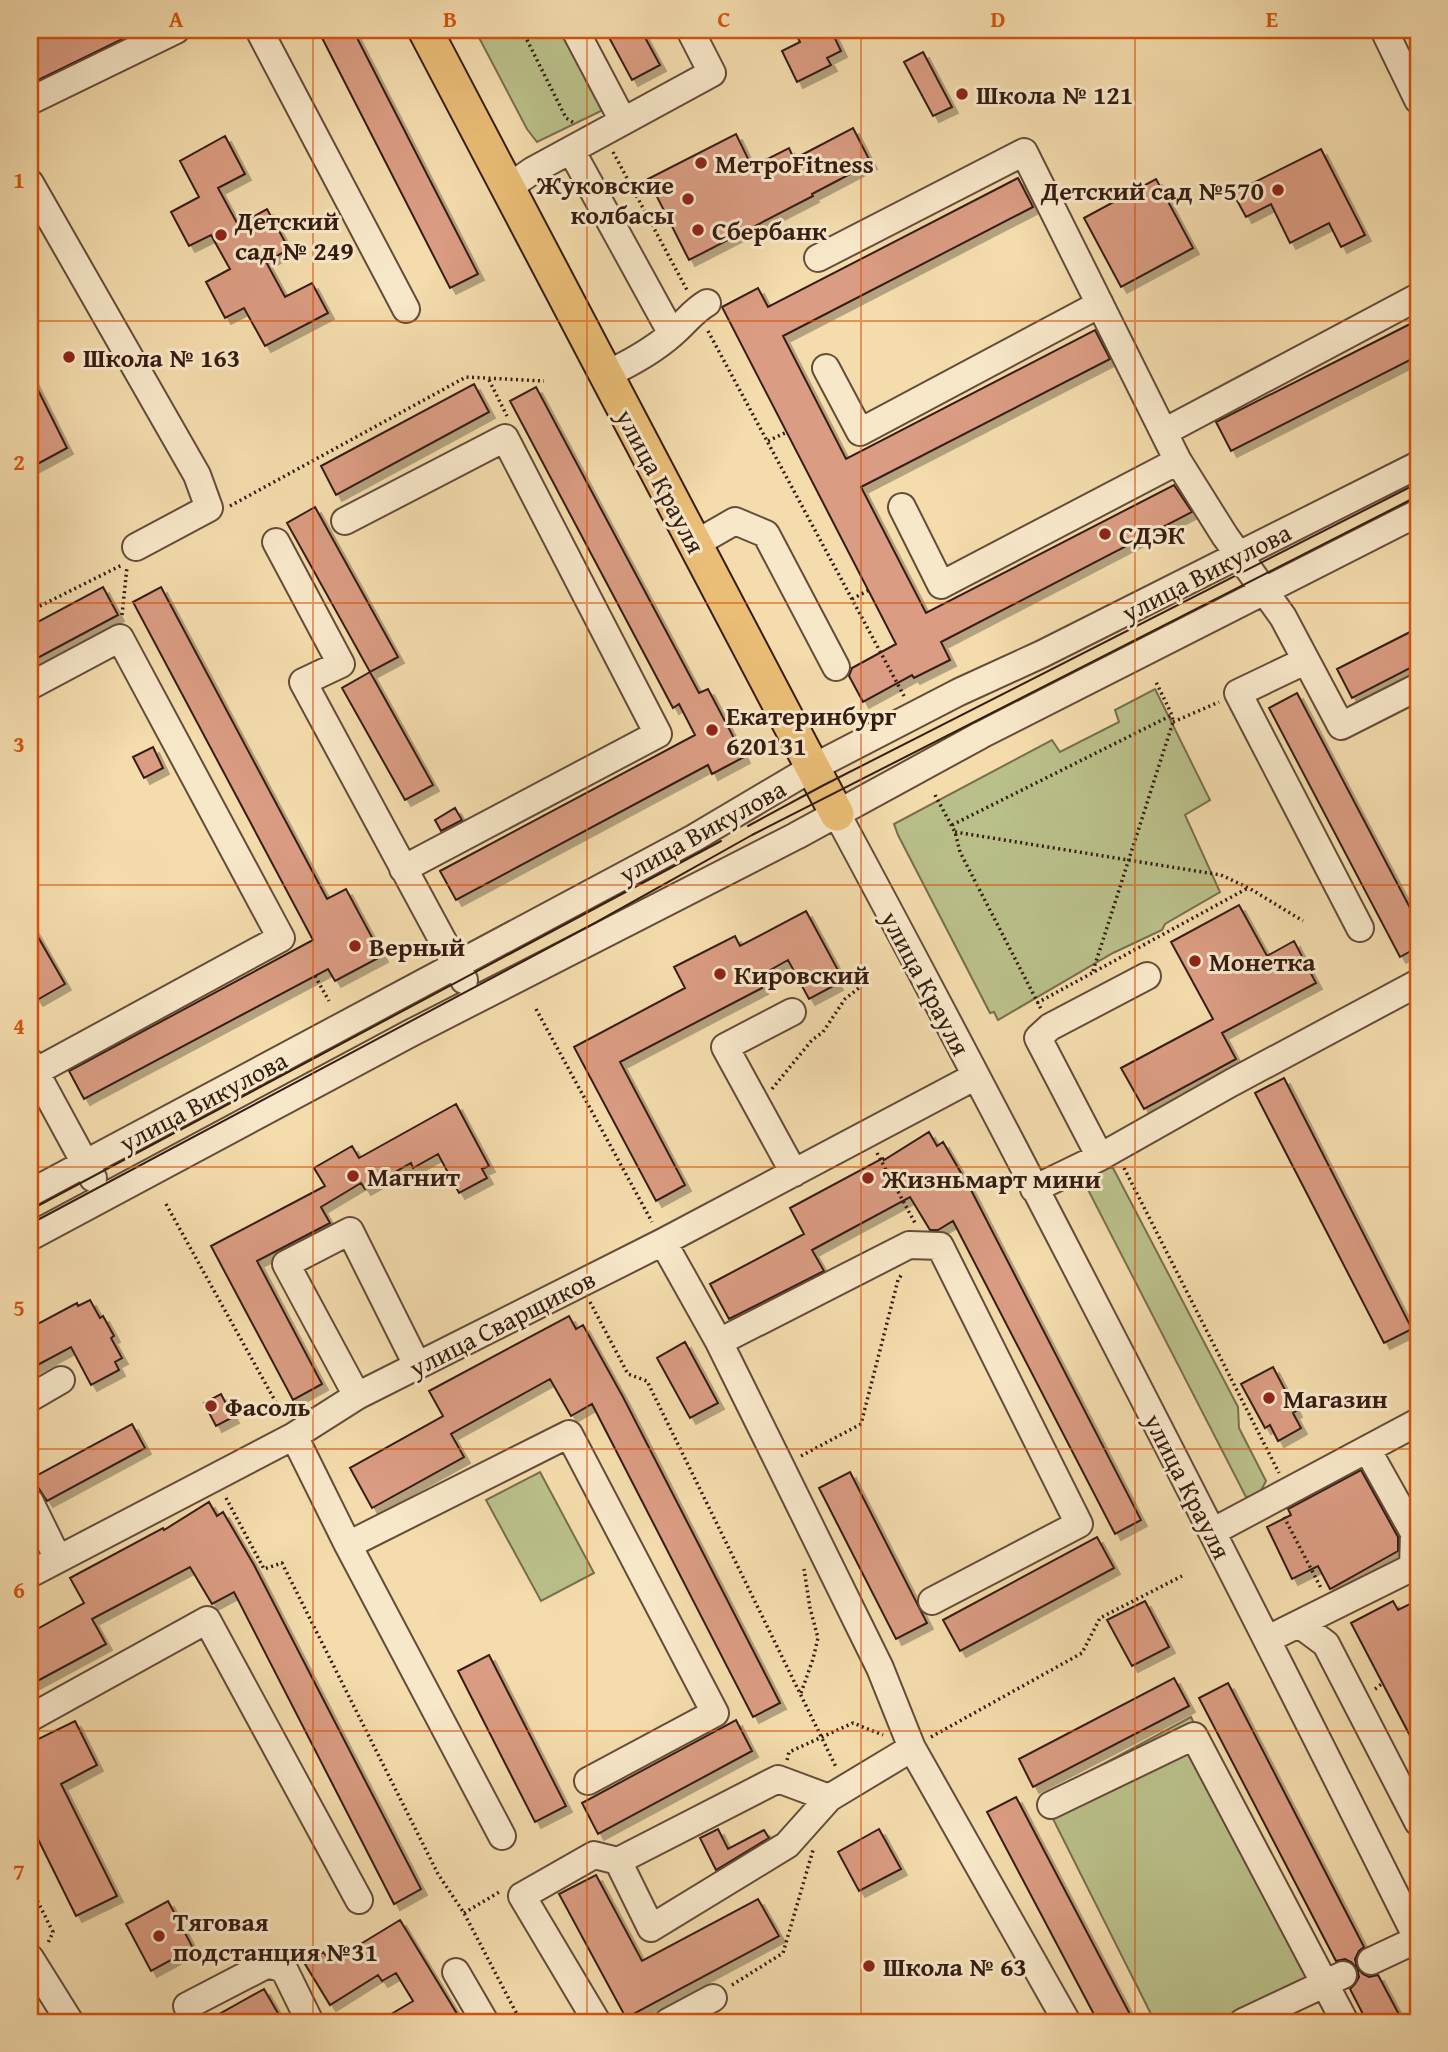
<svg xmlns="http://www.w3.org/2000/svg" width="1448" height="2052" font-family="'Gentium Book Plus',serif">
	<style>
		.green { fill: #bac08a; stroke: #786e4e; stroke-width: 2 }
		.building { fill: #da9c82; stroke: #351c12; stroke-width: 2; filter: url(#shadow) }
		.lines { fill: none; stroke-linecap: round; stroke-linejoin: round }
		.minor-casing { stroke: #654c39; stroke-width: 30 }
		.major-casing { stroke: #351c12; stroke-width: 37 }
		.path { stroke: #351c12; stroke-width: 3.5; stroke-dasharray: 2 3.5; stroke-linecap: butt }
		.minor { stroke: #f8e8ca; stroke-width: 26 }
		.major { stroke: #eabe76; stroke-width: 33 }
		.tram { stroke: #351c12; stroke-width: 2 }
		.grid { fill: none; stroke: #d6530d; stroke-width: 2; stroke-opacity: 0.55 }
		.poi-dot { fill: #8f2418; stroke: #f8e8ca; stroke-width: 2.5 }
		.labels { text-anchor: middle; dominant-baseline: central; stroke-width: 6; stroke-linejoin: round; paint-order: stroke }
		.poi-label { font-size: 26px; font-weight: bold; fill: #351c12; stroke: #f8e8ca; text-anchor: start }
		.street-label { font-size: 26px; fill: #351c12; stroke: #f8e8ca }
		.neatline { fill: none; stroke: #d6530d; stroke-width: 2.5 }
		.grid-label { font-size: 23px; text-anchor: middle; font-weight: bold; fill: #d6530d }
	</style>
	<defs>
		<filter id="shadow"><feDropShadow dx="6" dy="6" stdDeviation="0" flood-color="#0004"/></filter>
	</defs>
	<rect width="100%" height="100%" fill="#f4dcad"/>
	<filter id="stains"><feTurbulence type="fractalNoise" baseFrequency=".00286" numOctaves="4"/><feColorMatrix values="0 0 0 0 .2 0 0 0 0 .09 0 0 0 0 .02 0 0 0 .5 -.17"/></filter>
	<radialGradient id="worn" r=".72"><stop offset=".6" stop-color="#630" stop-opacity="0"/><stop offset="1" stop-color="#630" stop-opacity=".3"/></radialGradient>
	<path class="green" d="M 475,30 L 565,30 L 605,109 L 537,142 L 527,129 Z
		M 1155,689 L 1210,800 L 1185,815 L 1220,892 L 1165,924 L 1162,930 L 1113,953 L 998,1020 L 994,1012 L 990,1013 L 898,835 L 894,824 L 1052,740 L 1060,752 L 1119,722 L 1115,710 Z
		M 1103,1167 L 1113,1168 L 1238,1407 L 1239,1428 L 1266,1481 L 1258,1496 L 1246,1497 L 1082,1178 Z
		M 540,1472 L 594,1573 L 541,1601 L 486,1500 Z
		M 1191,1717 L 1313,1980 L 1218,2022 L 1155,2022 L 1042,1797 Z"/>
	<path class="building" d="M 50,30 L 141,30 L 30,84 L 30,41 Z
		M 318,30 L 353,30 L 478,274 L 450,288 Z
		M 605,30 L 641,30 L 660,65 L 632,80 Z
		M 794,30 L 831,30 L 841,51 L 827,58 L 831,65 L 797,82 L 782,51 L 800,42 Z
		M 923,52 L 952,107 L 933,116 L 904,62 Z
		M 853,128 L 871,163 L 812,194 L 813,196 L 689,260 L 648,179 L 736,134 L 752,167 L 789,148 L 794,159 Z
		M 225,136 L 245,174 L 218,188 L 238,225 L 267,209 L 289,249 L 266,262 L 285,297 L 312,283 L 328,313 L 265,346 L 244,308 L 225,318 L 206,282 L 230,269 L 211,235 L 189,246 L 171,212 L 199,197 L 180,161 Z
		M 1321,149 L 1365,235 L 1341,247 L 1329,223 L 1290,243 L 1271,204 L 1246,217 L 1233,193 Z
		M 1018,178 L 1033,207 L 783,336 L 846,459 L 1095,330 L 1110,359 L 861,487 L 926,613 L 1174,485 L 1192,512 L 941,642 L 950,660 L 914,678 L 912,675 L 863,702 L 849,676 L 852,668 L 896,644 L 722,307 L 758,288 L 768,307 Z
		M 1156,179 L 1193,248 L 1121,287 L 1084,218 Z
		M 1418,320 L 1418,356 L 1231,451 L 1216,422 Z
		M 30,374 L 67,448 L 30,468 Z
		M 474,384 L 489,412 L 336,495 L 321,466 Z
		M 536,387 L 699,693 L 708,689 L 744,757 L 712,774 L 708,765 L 456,900 L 440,871 L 695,735 L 679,704 L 673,708 L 510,401 Z
		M 315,507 L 398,657 L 370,672 L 287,523 Z
		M 103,587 L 118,615 L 30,662 L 30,626 Z
		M 161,587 L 327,899 L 346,889 L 382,956 L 335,981 L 328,969 L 84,1099 L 69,1071 L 313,940 L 133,602 Z
		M 1418,628 L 1418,664 L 1352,698 L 1337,669 Z
		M 370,672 L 433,785 L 405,800 L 342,688 Z
		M 1297,693 L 1418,923 L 1418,947 L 1400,957 L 1269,708 Z
		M 153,747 L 163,768 L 144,778 L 133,757 Z
		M 455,808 L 462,820 L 441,831 L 435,820 Z
		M 1239,905 L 1267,956 L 1294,941 L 1316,983 L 1222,1033 L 1236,1059 L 1144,1109 L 1121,1068 L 1213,1019 L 1171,942 Z
		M 806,911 L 839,972 L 832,975 L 837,984 L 809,999 L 788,960 L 756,978 L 762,988 L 620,1062 L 685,1185 L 656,1201 L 574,1047 L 685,988 L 674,967 L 735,936 L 740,946 Z
		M 30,923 L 65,984 L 37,1000 L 30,988 Z
		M 1284,1078 L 1412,1329 L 1384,1343 L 1255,1093 Z
		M 456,1104 L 489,1166 L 482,1169 L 487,1178 L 459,1193 L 438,1154 L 413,1168 L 411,1163 L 365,1189 L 361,1183 L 321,1207 L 330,1223 L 257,1261 L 322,1384 L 293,1400 L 211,1246 L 325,1186 L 314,1168 L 352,1146 L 359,1158 Z
		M 929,1132 L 937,1146 L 943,1142 L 971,1190 L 1141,1520 L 1115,1534 L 953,1221 L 938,1230 L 930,1230 L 910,1197 L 812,1250 L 824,1271 L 729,1319 L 710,1284 L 804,1234 L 790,1208 L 883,1158 L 884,1160 Z
		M 90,1300 L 100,1318 L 103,1316 L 114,1336 L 111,1338 L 122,1358 L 115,1362 L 119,1370 L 91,1385 L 71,1347 L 30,1369 L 30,1328 L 77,1303 L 78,1306 Z
		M 569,1316 L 576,1329 L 583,1325 L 623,1397 L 780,1703 L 753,1717 L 592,1404 L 571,1416 L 550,1379 L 451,1434 L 464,1457 L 372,1508 L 350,1468 L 443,1416 L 429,1391 Z
		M 685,1342 L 718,1403 L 690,1418 L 657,1358 Z
		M 1273,1367 L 1296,1411 L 1293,1413 L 1301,1428 L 1278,1441 L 1270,1425 L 1265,1428 L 1241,1384 Z
		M 221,1394 L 233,1417 L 216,1426 L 204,1403 Z
		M 132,1424 L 145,1448 L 47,1501 L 32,1478 Z
		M 1361,1470 L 1398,1537 L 1398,1551 L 1330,1589 L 1318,1566 L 1292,1579 L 1267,1527 L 1291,1515 L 1288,1509 Z
		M 850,1472 L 927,1623 L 896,1639 L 819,1488 Z
		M 209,1502 L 217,1516 L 223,1512 L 254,1565 L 421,1889 L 394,1904 L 234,1592 L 212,1604 L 190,1567 L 92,1619 L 106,1644 L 30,1685 L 30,1633 L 84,1603 L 70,1578 L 163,1528 L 164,1530 Z
		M 1097,1537 L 1114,1568 L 960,1651 L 943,1620 Z
		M 1418,1600 L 1418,1751 L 1351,1623 L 1393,1601 L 1398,1610 Z
		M 1145,1601 L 1169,1647 L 1132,1666 L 1107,1620 Z
		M 489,1655 L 566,1806 L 535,1822 L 458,1671 Z
		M 1174,1678 L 1189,1706 L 1033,1787 L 1019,1759 Z
		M 1228,1683 L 1364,1947 L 1359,1951 L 1355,1959 L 1357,1968 L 1351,1962 L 1345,1959 L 1336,1961 L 1199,1698 Z
		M 736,1720 L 752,1751 L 598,1834 L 582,1803 Z
		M 75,1721 L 97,1765 L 61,1784 L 117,1896 L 76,1916 L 30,1823 L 30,1743 Z
		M 1016,1797 L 1134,2022 L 1098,2022 L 987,1812 Z
		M 718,1829 L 728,1849 L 764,1830 L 769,1838 L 716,1870 L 700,1838 Z
		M 879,1829 L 901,1869 L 859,1891 L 838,1852 Z
		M 596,1875 L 642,1961 L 758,1899 L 779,1936 L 626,2018 L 559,1894 Z
		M 168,1901 L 193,1948 L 151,1971 L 126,1924 Z
		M 400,1920 L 462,2022 L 378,2022 L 413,2001 L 396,1973 L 382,1981 L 378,1975 L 330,2005 L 305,1964 L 323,1952 L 331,1962 Z
		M 1357,1968 L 1363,1974 L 1369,1977 L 1378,1975 L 1403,2022 L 1367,2022 L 1350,1989 L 1355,1984 L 1359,1977 Z
		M 264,1989 L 283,2022 L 205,2022 Z"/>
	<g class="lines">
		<defs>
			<path id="minor" d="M 259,30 L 406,309
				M 575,30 L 623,121
				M 1384,30 L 1418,100
				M 30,101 L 176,30
				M 571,150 L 672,334
				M 30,183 L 197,475 L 209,508 L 136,547
				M 509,187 L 532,171 L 712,73 L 690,30
				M 818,258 L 1024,152 L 1178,461 L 1225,536 L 1283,617 L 1341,726 L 1418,687
				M 826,368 L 860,432 L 1100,304
				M 605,375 C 629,364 653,351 673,333 C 685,323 693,311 707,303
				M 1164,432 L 1418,297
				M 902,507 L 941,585 L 1178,461
				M 345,521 L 505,438 L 658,734 L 403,869
				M 276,542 L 341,664 L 303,682 L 464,980
				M 695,544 L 735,521 L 766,534 L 836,667
				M 1305,661 L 1238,693 L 1360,928
				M 30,686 L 120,638 L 281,938 L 35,1072
				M 837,814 C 1037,1186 1229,1562 1418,1940
				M 792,1012 L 725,1047 L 794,1173
				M 30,1062 L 93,1178
				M 1100,1157 L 1038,1038 L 1050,1027 L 1147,976
				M 1034,1189 L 1100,1157 L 1231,1083 L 1418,983
				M 30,1193 L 694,838 L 812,768 L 959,692 L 1042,654 L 1418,465
				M 30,1237 L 411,1033 L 796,836 L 981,735 L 1418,513
				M 663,1242 L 719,1342 L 777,1459 L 880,1668 L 912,1748 L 1067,2022
				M 719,1342 L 909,1245 L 940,1246 L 1079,1524 L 932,1601
				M 357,1396 L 286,1264 L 350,1231 L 417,1365
				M 30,1398 L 61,1380
				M 294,1436 L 348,1545 L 569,1434 L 715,1713 L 588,1781
				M 30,1502 L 58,1559
				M 1212,1532 L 1418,1422
				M 348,1545 L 502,1836
				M 30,1574 L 294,1436 L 357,1396 L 663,1242 L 976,1076
				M 1299,1624 L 1326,1644 L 1418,1822
				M 1268,1639 L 1413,1567 L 1414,1533 L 1367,1449
				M 30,1718 L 207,1620 L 359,1900
				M 829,1798 L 778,1779 L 618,1861 L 651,1928 L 787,1845 L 829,1798 L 912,1748
				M 1051,1805 L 1194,1736 L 1345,2022
				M 30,1958 L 70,2022
				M 1371,1961 L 1418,1939
				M 456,1972 L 485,2022
				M 187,2006 L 268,1964 L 284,1969 L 310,2022
				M 597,2022 L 522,1896 L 594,1855 L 618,1861
				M 668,2022 L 713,1998
				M 1243,2022 L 1343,1975"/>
			<path id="major" d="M 425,30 L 837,814"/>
		</defs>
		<use href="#minor" class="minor-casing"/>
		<use href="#major" class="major-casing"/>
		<path class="path" d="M 522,30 L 566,118 L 574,123
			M 613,152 L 687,290
			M 708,331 L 904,696
			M 489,380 L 507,416
			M 768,441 L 787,432
			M 230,506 L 466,377 L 544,381
			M 852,599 L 869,590
			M 30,611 L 122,565
			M 122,615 L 127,567
			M 1173,722 L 1219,702
			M 935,795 L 955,832 L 960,852 L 1041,1009
			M 952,825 L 1172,715
			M 955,832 L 1221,875 L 1249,888 L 1303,921
			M 1093,971 L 1173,722 L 1172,715 L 1156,682
			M 315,976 L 329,1001
			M 1037,1003 L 1248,888
			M 536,1009 L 652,1222
			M 772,1089 L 812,1040 L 823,1032 L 845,999 L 870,979
			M 877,1153 L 915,1223
			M 1124,1168 L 1279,1473
			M 166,1204 L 284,1417
			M 590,1302 L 628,1374 L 647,1381 L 836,1767
			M 801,1456 L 861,1424 L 898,1280 L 902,1274
			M 226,1498 L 264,1569 L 282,1563 L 438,1874 L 464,1913 L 521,2022
			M 1284,1517 L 1321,1588
			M 1375,1689 L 1383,1683
			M 801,1693 L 813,1659 L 818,1638 L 810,1608 L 804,1569
			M 931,1737 L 1082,1653 L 1100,1618 L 1182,1576
			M 787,1760 L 789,1752 L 853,1723 L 883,1735
			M 30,1886 L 53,1932 L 48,1943
			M 464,1913 L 501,1891
			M 732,1985 L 783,1953 L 813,1850"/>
		<use href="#minor" class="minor"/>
		<use href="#major" class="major"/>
		<path class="tram" d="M 748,826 L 822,786 L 1418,483
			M 30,1210 L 721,841
			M 30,1224 L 595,923 L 752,835 L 1418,496"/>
	</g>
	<path class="grid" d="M 313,30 L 313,2022M 587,30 L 587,2022M 861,30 L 861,2022M 1135,30 L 1135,2022M 30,321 L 1418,321M 30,603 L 1418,603M 30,885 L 1418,885M 30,1167 L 1418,1167M 30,1449 L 1418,1449M 30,1731 L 1418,1731"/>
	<g class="poi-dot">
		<circle cx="962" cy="94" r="7"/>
		<circle cx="701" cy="163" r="7"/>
		<circle cx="1278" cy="190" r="7"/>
		<circle cx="688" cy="199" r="7"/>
		<circle cx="698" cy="230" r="7"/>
		<circle cx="221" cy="235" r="7"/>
		<circle cx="69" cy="357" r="7"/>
		<circle cx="1105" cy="534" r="7"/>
		<circle cx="712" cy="730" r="7"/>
		<circle cx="355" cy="946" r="7"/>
		<circle cx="1195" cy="961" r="7"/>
		<circle cx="720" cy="974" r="7"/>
		<circle cx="353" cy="1176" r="7"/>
		<circle cx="868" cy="1178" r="7"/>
		<circle cx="1269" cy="1398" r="7"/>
		<circle cx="211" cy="1406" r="7"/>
		<circle cx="159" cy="1936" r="7"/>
		<circle cx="869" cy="1966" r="7"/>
	</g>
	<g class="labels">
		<g class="poi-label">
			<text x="976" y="94">Школа № 121</text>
			<text x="715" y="163">МетроFitness</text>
			<text x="674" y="184" text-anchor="end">Жуковские<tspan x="674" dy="30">колбасы</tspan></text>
			<text x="1264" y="190" text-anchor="end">Детский сад №570</text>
			<text x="235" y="220">Детский<tspan x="235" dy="30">сад № 249</tspan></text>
			<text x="712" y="230">Сбербанк</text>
			<text x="83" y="357">Школа № 163</text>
			<text x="1119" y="534">СДЭК</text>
			<text x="726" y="715">Екатеринбург<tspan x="726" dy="30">620131</tspan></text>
			<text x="369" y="946">Верный</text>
			<text x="1209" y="961">Монетка</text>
			<text x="734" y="974">Кировский</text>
			<text x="367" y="1176">Магнит</text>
			<text x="882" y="1178">Жизньмарт мини</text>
			<text x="1283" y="1398">Магазин</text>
			<text x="225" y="1406">Фасоль</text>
			<text x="173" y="1921">Тяговая<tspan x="173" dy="30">подстанция №31</tspan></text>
			<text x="883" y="1966">Школа № 63</text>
		</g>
		<g class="street-label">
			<text transform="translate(661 481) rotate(62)">улица Крауля</text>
			<text transform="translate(1206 572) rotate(-27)">улица Викулова</text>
			<text transform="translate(702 831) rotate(-29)">улица Викулова</text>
			<text transform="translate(926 983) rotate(62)">улица Крауля</text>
			<text transform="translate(203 1101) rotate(-28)">улица Викулова</text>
			<text transform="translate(502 1323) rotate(-27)">улица Сварщиков</text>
			<text transform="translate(1188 1486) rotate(63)">улица Крауля</text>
		</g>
	</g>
	<rect width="1448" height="2052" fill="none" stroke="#f4dcad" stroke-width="77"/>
	<rect x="38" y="38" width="1372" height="1976" class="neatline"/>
	<g class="grid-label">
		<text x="176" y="27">A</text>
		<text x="450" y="27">B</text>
		<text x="724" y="27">C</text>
		<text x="998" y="27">D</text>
		<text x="1272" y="27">E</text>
		<text x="19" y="188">1</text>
		<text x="19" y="470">2</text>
		<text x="19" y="752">3</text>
		<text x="19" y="1034">4</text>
		<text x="19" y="1316">5</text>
		<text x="19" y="1598">6</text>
		<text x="19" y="1880">7</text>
	</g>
	<rect width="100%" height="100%" filter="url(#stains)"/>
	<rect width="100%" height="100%" fill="url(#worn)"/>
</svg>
